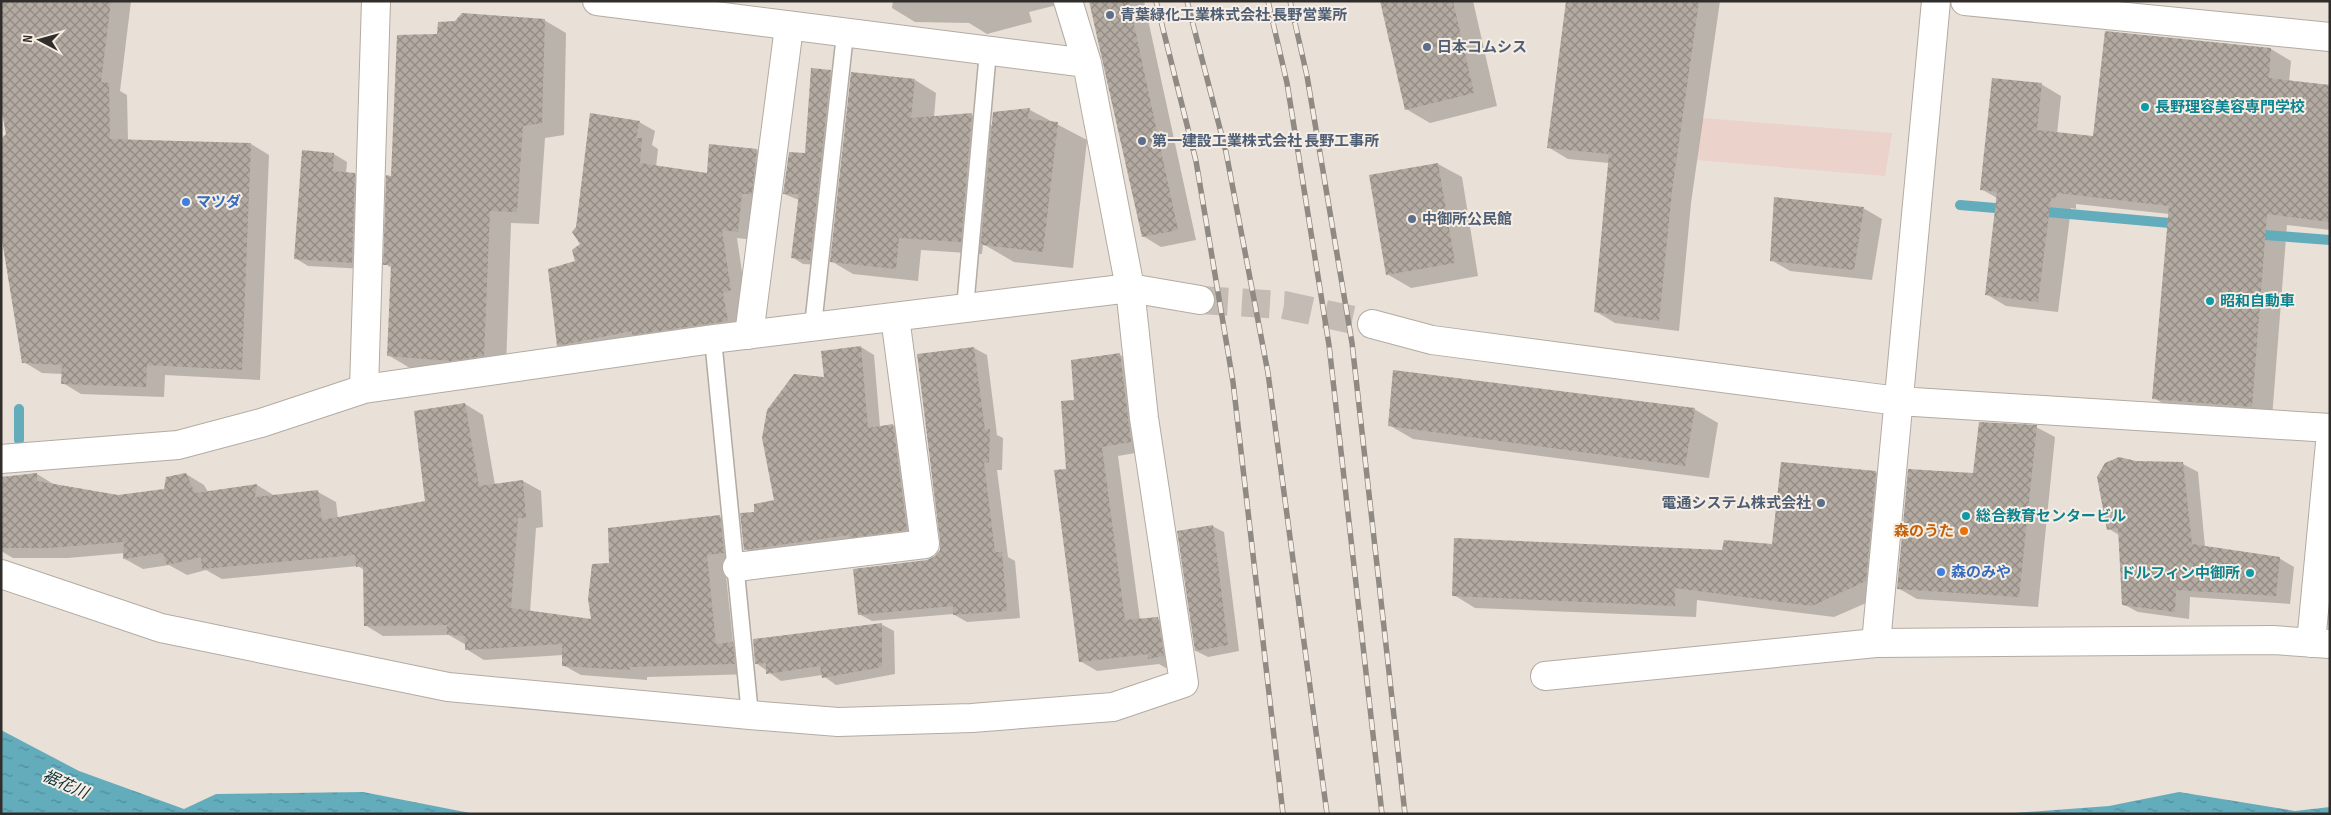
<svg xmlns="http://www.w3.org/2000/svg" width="2331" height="815" font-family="'Sofia Sans Condensed','Noto Sans JP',sans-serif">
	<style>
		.education { fill: #ebd2ca }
		.water { fill: url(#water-ripples) }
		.shadow { fill: #0003 }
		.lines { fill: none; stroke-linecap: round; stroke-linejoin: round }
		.stream { stroke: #63acbc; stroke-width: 10 }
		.building { fill: url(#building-cross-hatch) }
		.street-tunnel { stroke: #c4bcb4; stroke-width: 28; stroke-dasharray: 28 14; stroke-linecap: butt }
		.lane-casing { stroke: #b3aba2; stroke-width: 19 }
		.street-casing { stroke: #b3aba2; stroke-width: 30 }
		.lane { stroke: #fff; stroke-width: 16 }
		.street { stroke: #fff; stroke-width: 28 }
		.rail-casing { stroke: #908a84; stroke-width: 5.5 }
		.rail { stroke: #f6eee4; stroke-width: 4; stroke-dasharray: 11; stroke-linecap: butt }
		.service-dot { fill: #5c6f8a; stroke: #f6eee4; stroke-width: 2 }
		.culture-dot { fill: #0f9aa8; stroke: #f6eee4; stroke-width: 2 }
		.shop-dot { fill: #3f7fe0; stroke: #f6eee4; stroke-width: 2 }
		.food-dot { fill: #e8710a; stroke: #f6eee4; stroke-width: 2 }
		.labels { text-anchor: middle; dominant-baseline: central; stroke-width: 4; stroke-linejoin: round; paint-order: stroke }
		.service-label { font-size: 15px; font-weight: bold; fill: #4e5e75; stroke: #f6eee4; text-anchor: start }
		.culture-label { font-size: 15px; font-weight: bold; fill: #0d838f; stroke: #f6eee4; text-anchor: start }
		.shop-label { font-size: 15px; font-weight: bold; fill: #366cbe; stroke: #f6eee4; text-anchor: start }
		.food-label { font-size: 15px; font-weight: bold; fill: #c56008; stroke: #f6eee4; text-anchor: end }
		.water-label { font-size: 16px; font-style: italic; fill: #0b3037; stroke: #f6eee4 }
	</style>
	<defs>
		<pattern id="water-ripples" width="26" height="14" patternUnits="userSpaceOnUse" patternTransform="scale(1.25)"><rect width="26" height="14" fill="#63acbc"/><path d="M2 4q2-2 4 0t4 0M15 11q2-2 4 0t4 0" fill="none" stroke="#528c99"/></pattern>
		<pattern id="building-cross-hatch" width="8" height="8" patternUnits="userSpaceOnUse" patternTransform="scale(1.25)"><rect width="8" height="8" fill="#b3aaa2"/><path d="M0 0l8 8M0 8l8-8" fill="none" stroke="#928b84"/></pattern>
	</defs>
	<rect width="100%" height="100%" fill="#e9e0d7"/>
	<path class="education" d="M 1702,118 L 1892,133 L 1885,176 L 1697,160 Z"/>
	<path class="water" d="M 1,730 L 79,771 L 184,809 L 216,794 L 363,792 L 475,814 L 1,814 Z
		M 2179,792 L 2295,811 L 2330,807 L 2330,814 L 2000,814 L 2109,806 Z"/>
	<path class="shadow" d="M 1,1 L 131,1 L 120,91 L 127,95 L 128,140 L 251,144 L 269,155 L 260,380 L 165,375 L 164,397 L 81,394 L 63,383 L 63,374 L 42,373 L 24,362 L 7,135 Z
		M 893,1 L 1056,1 L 1057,5 L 1029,12 L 1032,22 L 987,34 L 969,23 L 915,22 L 892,8 Z
		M 1090,1 L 1144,1 L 1196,240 L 1161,247 L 1143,236 Z
		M 1381,1 L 1473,1 L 1497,106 L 1430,123 L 1406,109 Z
		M 1568,1 L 1720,1 L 1691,203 L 1679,331 L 1615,323 L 1595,311 L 1609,163 L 1568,159 L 1548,147 Z
		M 544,20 L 566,33 L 564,135 L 545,138 L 539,224 L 511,223 L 506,368 L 473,373 L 410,368 L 388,355 L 392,268 L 385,264 L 392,177 L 438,35 Z
		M 2106,32 L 2271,49 L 2291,61 L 2289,82 L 2330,86 L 2330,230 L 2287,225 L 2272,418 L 2174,410 L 2154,398 L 2169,214 L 2076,204 L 2076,209 L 2071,208 L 2058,312 L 2006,306 L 1986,294 L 1997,198 L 1981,189 L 2041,84 L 2061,96 L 2057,134 L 2094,138 Z
		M 831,71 L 842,78 L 821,265 L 803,264 L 792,257 L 799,200 L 784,194 L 806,155 Z
		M 915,80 L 936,93 L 934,118 L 972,115 L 993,126 L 994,113 L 1030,110 L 1087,140 L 1073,268 L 1014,262 L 983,244 L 982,254 L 921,250 L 918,281 L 853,274 L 831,261 Z
		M 639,122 L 655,131 L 652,145 L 658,149 L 656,167 L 708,175 L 710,146 L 757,150 L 773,159 L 754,240 L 737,238 L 746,299 L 739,302 L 743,330 L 574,354 L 558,345 L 582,244 Z
		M 303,152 L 334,154 L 347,162 L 346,173 L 355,174 L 368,181 L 365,269 L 308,266 L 295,258 Z
		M 1438,164 L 1462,177 L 1478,276 L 1411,288 L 1387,274 Z
		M 1863,208 L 1882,219 L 1872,280 L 1790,271 L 1771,260 Z
		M 861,347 L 874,355 L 880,427 L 893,425 L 906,433 L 920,537 L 758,557 L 745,549 L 756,513 L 775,501 L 825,379 Z
		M 974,348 L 987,355 L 997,435 L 1003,438 L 1002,470 L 997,470 L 1008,557 L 1015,561 L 1020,618 L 967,622 L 953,614 L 872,621 L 859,614 L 927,561 L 936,557 L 941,550 L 942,542 L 918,355 Z
		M 1120,355 L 1137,364 L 1147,451 L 1118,456 L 1140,620 L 1158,619 L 1175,628 L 1180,665 L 1166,668 L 1159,664 L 1097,671 L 1080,661 L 1067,470 L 1075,401 Z
		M 465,404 L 483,415 L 495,485 L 523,481 L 541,491 L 543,527 L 536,528 L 530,612 L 592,620 L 611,565 L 720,517 L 738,527 L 725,565 L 733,643 L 751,654 L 753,674 L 647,677 L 647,680 L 581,675 L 563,665 L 563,655 L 484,660 L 466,649 L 466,645 L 449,635 L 383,636 L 365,625 L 364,570 L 358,566 L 222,579 L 206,570 L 187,575 L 169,565 L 143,569 L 125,559 L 125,553 L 68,558 L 13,558 L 1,551 L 1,478 L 37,474 L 55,485 L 118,497 L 165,491 L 186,474 L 204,485 L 208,492 L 257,485 L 275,496 L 318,492 L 336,502 L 338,519 L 427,502 Z
		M 1694,409 L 1718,423 L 1709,478 L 1413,439 L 1389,425 Z
		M 2036,427 L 2055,437 L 2038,607 L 1917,599 L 1898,588 L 1974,474 Z
		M 2136,462 L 2183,464 L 2198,472 L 2205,547 L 2279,558 L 2294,567 L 2290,604 L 2190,597 L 2189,619 L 2138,612 L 2123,604 L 2119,535 L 2109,529 Z
		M 1782,463 L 1876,472 L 1898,484 L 1887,594 L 1834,617 L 1697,600 L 1696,617 L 1475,608 L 1454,595 L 1723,551 L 1773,546 Z
		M 1212,526 L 1224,532 L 1239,651 L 1208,657 L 1196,651 Z
		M 881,624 L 894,631 L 895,674 L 836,685 L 822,675 L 781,681 L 756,663 Z"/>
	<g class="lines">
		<path class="stream" d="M 1960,205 L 2007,209
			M 2036,211 L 2181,224
			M 2252,234 L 2330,240
			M 19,409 L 19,440"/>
	</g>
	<path class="building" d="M 1,1 L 111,1 L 101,82 L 109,83 L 110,139 L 251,143 L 242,370 L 147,365 L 146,387 L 61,384 L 62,365 L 22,363 L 1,234 L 1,139 L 6,134 L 1,108 Z
		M 1089,1 L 1129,1 L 1178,230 L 1142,237 Z
		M 1380,1 L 1453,1 L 1474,93 L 1405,110 Z
		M 1566,1 L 1699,1 L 1672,191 L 1659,321 L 1594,312 L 1609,154 L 1547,148 Z
		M 462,13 L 545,19 L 542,123 L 523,126 L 517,212 L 490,211 L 484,356 L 451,361 L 387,356 L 391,265 L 383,265 L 386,175 L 391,176 L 397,35 L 437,34 L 438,22 L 455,21 Z
		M 2105,31 L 2271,48 L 2269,78 L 2330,85 L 2330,222 L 2267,214 L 2252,407 L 2152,399 L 2169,206 L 2057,193 L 2056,198 L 2051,198 L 2038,302 L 1985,295 L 1997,192 L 1980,190 L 1992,78 L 2042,83 L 2037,130 L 2093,136 Z
		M 811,68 L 831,70 L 810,260 L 791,258 L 799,194 L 783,194 L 789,152 L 805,153 Z
		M 851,72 L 915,79 L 911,118 L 972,113 L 961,242 L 899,238 L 896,269 L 830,262 Z
		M 1030,108 L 1028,119 L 1058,122 L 1043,252 L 983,245 L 981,243 L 993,112 Z
		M 590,113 L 640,121 L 636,138 L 642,138 L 640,163 L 707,173 L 709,144 L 757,149 L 752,194 L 742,194 L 738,232 L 722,230 L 731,290 L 723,293 L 728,321 L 632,335 L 632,331 L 557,346 L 548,269 L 575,261 L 572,250 L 580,244 L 572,232 L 576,227 Z
		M 302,150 L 334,153 L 333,171 L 355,173 L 352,263 L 294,259 Z
		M 1438,163 L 1455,263 L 1386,275 L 1369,175 Z
		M 1774,197 L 1864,207 L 1854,270 L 1770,261 Z
		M 861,346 L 868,428 L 893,424 L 907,530 L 849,538 L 849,535 L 744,550 L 740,513 L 754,512 L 754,504 L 774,500 L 762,438 L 767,410 L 794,374 L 824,377 L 821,351 Z
		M 974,347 L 985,430 L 990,429 L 989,462 L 984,463 L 995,552 L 1002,552 L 1007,611 L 953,615 L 953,606 L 858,615 L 853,569 L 927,560 L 935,556 L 940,550 L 940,542 L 917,354 Z
		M 1120,353 L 1131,442 L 1102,447 L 1125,620 L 1158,617 L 1164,656 L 1148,659 L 1148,654 L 1079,662 L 1054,470 L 1066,469 L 1061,401 L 1074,400 L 1071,360 Z
		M 1393,370 L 1695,408 L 1685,466 L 1388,426 Z
		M 465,403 L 479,486 L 523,480 L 526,518 L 518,518 L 511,608 L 591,619 L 588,599 L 592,564 L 609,563 L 608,528 L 720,515 L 724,553 L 707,555 L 716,644 L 733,642 L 735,664 L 629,667 L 630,670 L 562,666 L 562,644 L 465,650 L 465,636 L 447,635 L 447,625 L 364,626 L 363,566 L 356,567 L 355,555 L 202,569 L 201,557 L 167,565 L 163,553 L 123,559 L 124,542 L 49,548 L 1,548 L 1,477 L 37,473 L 37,481 L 118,495 L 164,489 L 166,477 L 186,473 L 195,493 L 257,484 L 255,497 L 318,490 L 322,520 L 425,501 L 414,411 Z
		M 1979,422 L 2037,425 L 2019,597 L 1897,589 L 1908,469 L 1973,473 Z
		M 2119,457 L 2136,461 L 2183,462 L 2192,544 L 2280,557 L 2276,596 L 2176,590 L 2175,612 L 2122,605 L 2118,528 L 2107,530 L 2097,477 L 2105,463 Z
		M 1781,462 L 1876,471 L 1866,581 L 1812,606 L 1675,588 L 1675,606 L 1452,596 L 1454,538 L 1722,550 L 1724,540 L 1772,544 Z
		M 1213,525 L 1228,645 L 1195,651 L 1177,531 Z
		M 882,623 L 882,667 L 822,678 L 820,666 L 766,674 L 766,663 L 755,664 L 753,639 Z"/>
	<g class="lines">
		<path class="street-tunnel" d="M 1200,300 L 1284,305 L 1372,324"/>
		<defs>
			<path id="lane" d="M 965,308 L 988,51
				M 813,326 L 845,34
				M 713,339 L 750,715"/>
			<path id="street" d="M 376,1 L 364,389 L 713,339 L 1130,288 L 1200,300
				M 1068,1 L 1087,63
				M 1965,1 L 2330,37
				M 1372,324 L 1432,340 L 1898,401 L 2330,428
				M 749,335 L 789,27
				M 1,459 L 178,445 L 261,423 L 364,389
				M 737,567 L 925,544 L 895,317
				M 1,574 L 161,628 L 448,687 L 750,715 L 838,722 L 972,718 L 1113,707 L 1184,683 L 1144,418 L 1130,288 L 1087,63 L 597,1
				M 1876,643 L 1936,1
				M 2311,643 L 2330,443
				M 1545,676 L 1876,643 L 2273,640 L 2330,644"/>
		</defs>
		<use href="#lane" class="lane-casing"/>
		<use href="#street" class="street-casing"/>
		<use href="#lane" class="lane"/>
		<use href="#street" class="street"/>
		<defs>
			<path id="rail" d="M 1156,1 L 1196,161 L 1233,382 L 1283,814
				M 1187,1 L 1226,152 L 1268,373 L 1327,814
				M 1268,1 L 1287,83 L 1329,345 L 1382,814
				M 1290,1 L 1307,76 L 1352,343 L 1405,814"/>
		</defs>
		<use href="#rail" class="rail-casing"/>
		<use href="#rail" class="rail"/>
	</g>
	<g class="service-dot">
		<circle cx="1110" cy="15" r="5"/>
		<circle cx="1427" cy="47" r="5"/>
		<circle cx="1142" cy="141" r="5"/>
		<circle cx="1412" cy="219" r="5"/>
		<circle cx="1821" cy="503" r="5"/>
	</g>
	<g class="culture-dot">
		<circle cx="2145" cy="107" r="5"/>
		<circle cx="2210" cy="301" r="5"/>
		<circle cx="1966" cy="516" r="5"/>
		<circle cx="2250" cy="573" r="5"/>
	</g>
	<g class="shop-dot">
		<circle cx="186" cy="202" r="5"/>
		<circle cx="1941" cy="572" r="5"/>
	</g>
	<circle class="food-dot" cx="1964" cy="531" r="5"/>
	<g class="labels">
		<g class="service-label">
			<text x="1120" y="15">青葉緑化工業株式会社 長野営業所</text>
			<text x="1437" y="47">日本コムシス</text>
			<text x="1152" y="141">第一建設工業株式会社 長野工事所</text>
			<text x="1422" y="219">中御所公民館</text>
			<text x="1811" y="503" text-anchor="end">電通システム株式会社</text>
		</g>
		<g class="culture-label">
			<text x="2155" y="107">長野理容美容専門学校</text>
			<text x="2220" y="301">昭和自動車</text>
			<text x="1976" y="516">総合教育センタービル</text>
			<text x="2240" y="573" text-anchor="end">ドルフィン中御所</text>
		</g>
		<g class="shop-label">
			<text x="196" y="202">マツダ</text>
			<text x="1951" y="572">森のみや</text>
		</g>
		<g class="food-label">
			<text x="1954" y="531">森のうた</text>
		</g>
		<g class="water-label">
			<text transform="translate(65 785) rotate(24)">裾花川</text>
		</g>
	</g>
	<rect width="2331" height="815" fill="none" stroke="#312d2a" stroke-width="5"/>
	<g transform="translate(40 40) rotate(276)" stroke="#f6eee4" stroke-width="4" paint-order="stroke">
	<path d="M0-4L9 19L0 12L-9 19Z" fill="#312d2a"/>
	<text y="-8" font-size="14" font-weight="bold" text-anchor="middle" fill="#312d2a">N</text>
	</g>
</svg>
